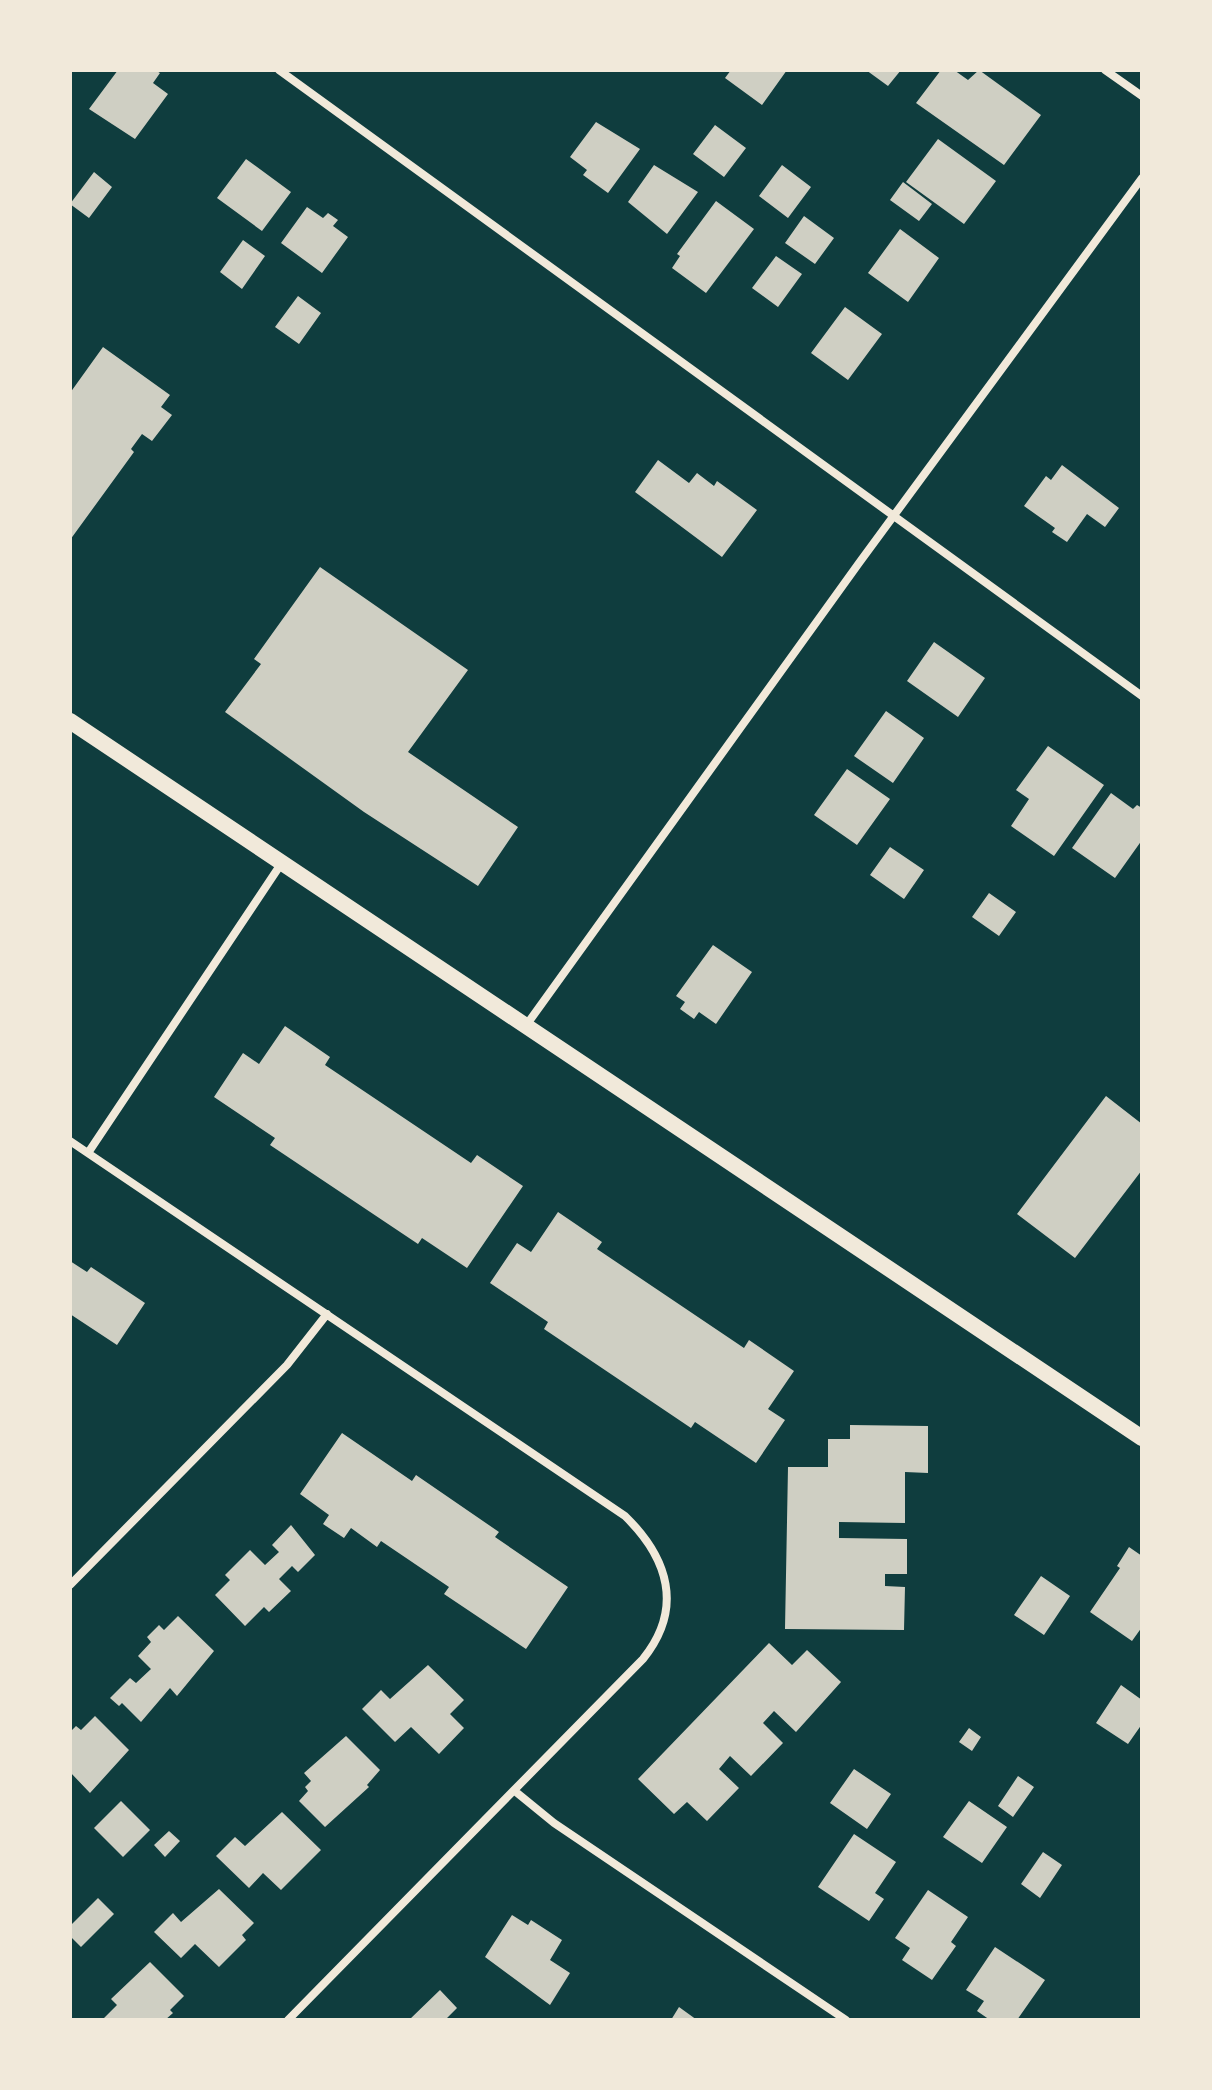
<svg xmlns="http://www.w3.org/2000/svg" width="1212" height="2090" font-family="Poppins,sans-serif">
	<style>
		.building { fill: #cfcfc3 }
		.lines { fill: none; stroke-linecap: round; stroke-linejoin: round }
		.minor { stroke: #f1e9da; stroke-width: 8 }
		.secondary { stroke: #f1e9da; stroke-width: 16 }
	</style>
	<rect width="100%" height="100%" fill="#0f3d3e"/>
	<path class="building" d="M 118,70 L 155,70 L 160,73 L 153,83 L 168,94 L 135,139 L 89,109 Z
		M 731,70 L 787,70 L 762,105 L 725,78 Z
		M 866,70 L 901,70 L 888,86 Z
		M 941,70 L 954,70 L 968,80 L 979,70 L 1041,115 L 1004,165 L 916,103 Z
		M 596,122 L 640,149 L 608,193 L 583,175 L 587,170 L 570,157 Z
		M 715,125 L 746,148 L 724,177 L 693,154 Z
		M 938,139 L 996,181 L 964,224 L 906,182 Z
		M 246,159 L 291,192 L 262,231 L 217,198 Z
		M 654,165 L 698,192 L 667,234 L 628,202 Z
		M 782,165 L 811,187 L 788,218 L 759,196 Z
		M 94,172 L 112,187 L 89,218 L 70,204 Z
		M 903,182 L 932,204 L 919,221 L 890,200 Z
		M 716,201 L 754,229 L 706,293 L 672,268 L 680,256 L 677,254 Z
		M 307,207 L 323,218 L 328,213 L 338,220 L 333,226 L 348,237 L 322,273 L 281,243 Z
		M 804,216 L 834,238 L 815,264 L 785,243 Z
		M 900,229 L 939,258 L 908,302 L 868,273 Z
		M 243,240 L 265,256 L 242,289 L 220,272 Z
		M 776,256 L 802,274 L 778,307 L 752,288 Z
		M 298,296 L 321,313 L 299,344 L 275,327 Z
		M 845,307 L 882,334 L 848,380 L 811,353 Z
		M 103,347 L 170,395 L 161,407 L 172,415 L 152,441 L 142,434 L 131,449 L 134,452 L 70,540 L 70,393 Z
		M 658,460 L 689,483 L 697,473 L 714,486 L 717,481 L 757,510 L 722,557 L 635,492 Z
		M 1062,465 L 1119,508 L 1105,527 L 1087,514 L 1067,542 L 1052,532 L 1055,528 L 1024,506 L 1046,476 L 1051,480 Z
		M 320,567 L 468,670 L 408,752 L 518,827 L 478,886 L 364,812 L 225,712 L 261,664 L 254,659 Z
		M 934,642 L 985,678 L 958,717 L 907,681 Z
		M 886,711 L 924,738 L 893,783 L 854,756 Z
		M 1048,746 L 1104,785 L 1054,856 L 1011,826 L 1029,799 L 1016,790 Z
		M 847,769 L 890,799 L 857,845 L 814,815 Z
		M 1111,793 L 1133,809 L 1137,805 L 1142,808 L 1142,840 L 1115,878 L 1072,848 Z
		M 890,847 L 924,870 L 904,899 L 870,875 Z
		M 989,893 L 1016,912 L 999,936 L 972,917 Z
		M 713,945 L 752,972 L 716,1024 L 699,1012 L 694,1019 L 680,1009 L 685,1002 L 676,996 Z
		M 285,1026 L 330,1057 L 325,1065 L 471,1163 L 477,1155 L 523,1186 L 467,1268 L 422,1238 L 418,1244 L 270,1145 L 275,1138 L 214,1097 L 243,1053 L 259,1064 Z
		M 1106,1096 L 1142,1124 L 1142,1170 L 1075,1258 L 1017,1214 Z
		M 558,1212 L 602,1242 L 597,1249 L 744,1348 L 749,1340 L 794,1371 L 768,1409 L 785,1420 L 756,1463 L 695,1422 L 691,1428 L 544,1329 L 548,1322 L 490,1283 L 517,1243 L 531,1252 Z
		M 70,1261 L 87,1272 L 91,1267 L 145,1303 L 117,1345 L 70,1314 Z
		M 850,1425 L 928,1426 L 928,1473 L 905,1472 L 905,1523 L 839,1522 L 839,1538 L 907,1539 L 907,1574 L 885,1574 L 885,1586 L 905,1587 L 904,1630 L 785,1629 L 788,1467 L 828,1467 L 828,1439 L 850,1439 Z
		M 342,1433 L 412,1481 L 416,1475 L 499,1532 L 495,1537 L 568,1587 L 526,1649 L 444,1594 L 449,1587 L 381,1541 L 377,1547 L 351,1528 L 344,1538 L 323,1524 L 329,1515 L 300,1494 Z
		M 291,1525 L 315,1555 L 298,1572 L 292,1566 L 279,1579 L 291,1591 L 269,1612 L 264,1607 L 245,1626 L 215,1595 L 230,1580 L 225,1575 L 250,1550 L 265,1565 L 279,1552 L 272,1545 Z
		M 1129,1547 L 1142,1556 L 1142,1627 L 1132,1641 L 1090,1612 L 1120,1568 L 1117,1566 Z
		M 1041,1576 L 1070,1596 L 1044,1635 L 1014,1615 Z
		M 178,1616 L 214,1651 L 177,1696 L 170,1688 L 141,1722 L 122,1703 L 119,1706 L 110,1698 L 130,1678 L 136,1683 L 151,1669 L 138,1656 L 151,1642 L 147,1637 L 159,1625 L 164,1630 Z
		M 769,1643 L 792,1665 L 807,1650 L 841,1682 L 796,1732 L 774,1711 L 763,1723 L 783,1743 L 751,1776 L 730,1756 L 719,1769 L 739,1788 L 707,1821 L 687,1802 L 674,1814 L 638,1779 Z
		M 428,1665 L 464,1700 L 450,1714 L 464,1728 L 439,1754 L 411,1727 L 395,1742 L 362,1709 L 381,1690 L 390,1699 Z
		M 1121,1685 L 1142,1700 L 1142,1724 L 1128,1744 L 1096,1723 Z
		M 95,1716 L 129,1750 L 90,1793 L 70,1772 L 70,1732 L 76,1726 L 81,1730 Z
		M 969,1728 L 981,1737 L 972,1751 L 959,1742 Z
		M 346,1736 L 380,1770 L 367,1785 L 369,1787 L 325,1827 L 299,1801 L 308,1791 L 305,1787 L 311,1781 L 304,1773 Z
		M 854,1769 L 891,1794 L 867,1829 L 830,1803 Z
		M 1018,1776 L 1034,1787 L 1013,1817 L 998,1806 Z
		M 121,1801 L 150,1830 L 123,1857 L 94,1828 Z
		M 969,1801 L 1007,1827 L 982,1863 L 943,1837 Z
		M 282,1812 L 321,1850 L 281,1890 L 263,1873 L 249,1888 L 216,1856 L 235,1837 L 245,1846 Z
		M 169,1831 L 180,1841 L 165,1857 L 154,1845 Z
		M 854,1834 L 896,1862 L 875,1893 L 884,1899 L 869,1921 L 818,1887 Z
		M 1043,1852 L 1062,1865 L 1040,1898 L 1021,1884 Z
		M 219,1889 L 254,1923 L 242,1935 L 246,1940 L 219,1967 L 195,1944 L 181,1958 L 154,1932 L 173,1913 L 181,1922 Z
		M 928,1890 L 968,1917 L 951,1942 L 956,1946 L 932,1980 L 902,1960 L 910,1948 L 895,1938 Z
		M 98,1898 L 114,1914 L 81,1947 L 70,1936 L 70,1926 Z
		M 512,1915 L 528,1925 L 531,1920 L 562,1940 L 550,1960 L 570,1973 L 550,2005 L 485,1957 Z
		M 995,1947 L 1045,1980 L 1017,2020 L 990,2020 L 977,2011 L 984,2001 L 966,1990 Z
		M 150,1962 L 184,1996 L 170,2010 L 173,2013 L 165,2020 L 102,2020 L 117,2005 L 111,1999 Z
		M 440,1990 L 457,2008 L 445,2020 L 409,2020 Z
		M 679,2007 L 697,2020 L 671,2020 Z"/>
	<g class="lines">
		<path class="minor" d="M 279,70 L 1142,696
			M 1105,70 L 1142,96
			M 525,1027 L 859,563 L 1142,178
			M 70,1141 L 625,1516 C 668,1558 684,1608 643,1659 L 288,2020
			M 88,1153 L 281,864
			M 70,1585 L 287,1365 L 327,1314
			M 516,1792 L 554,1823 L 846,2020"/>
		<path class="secondary" d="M 70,721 L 1142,1438"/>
	</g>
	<rect width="1212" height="2090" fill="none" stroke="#f1e9da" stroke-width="144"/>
</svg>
